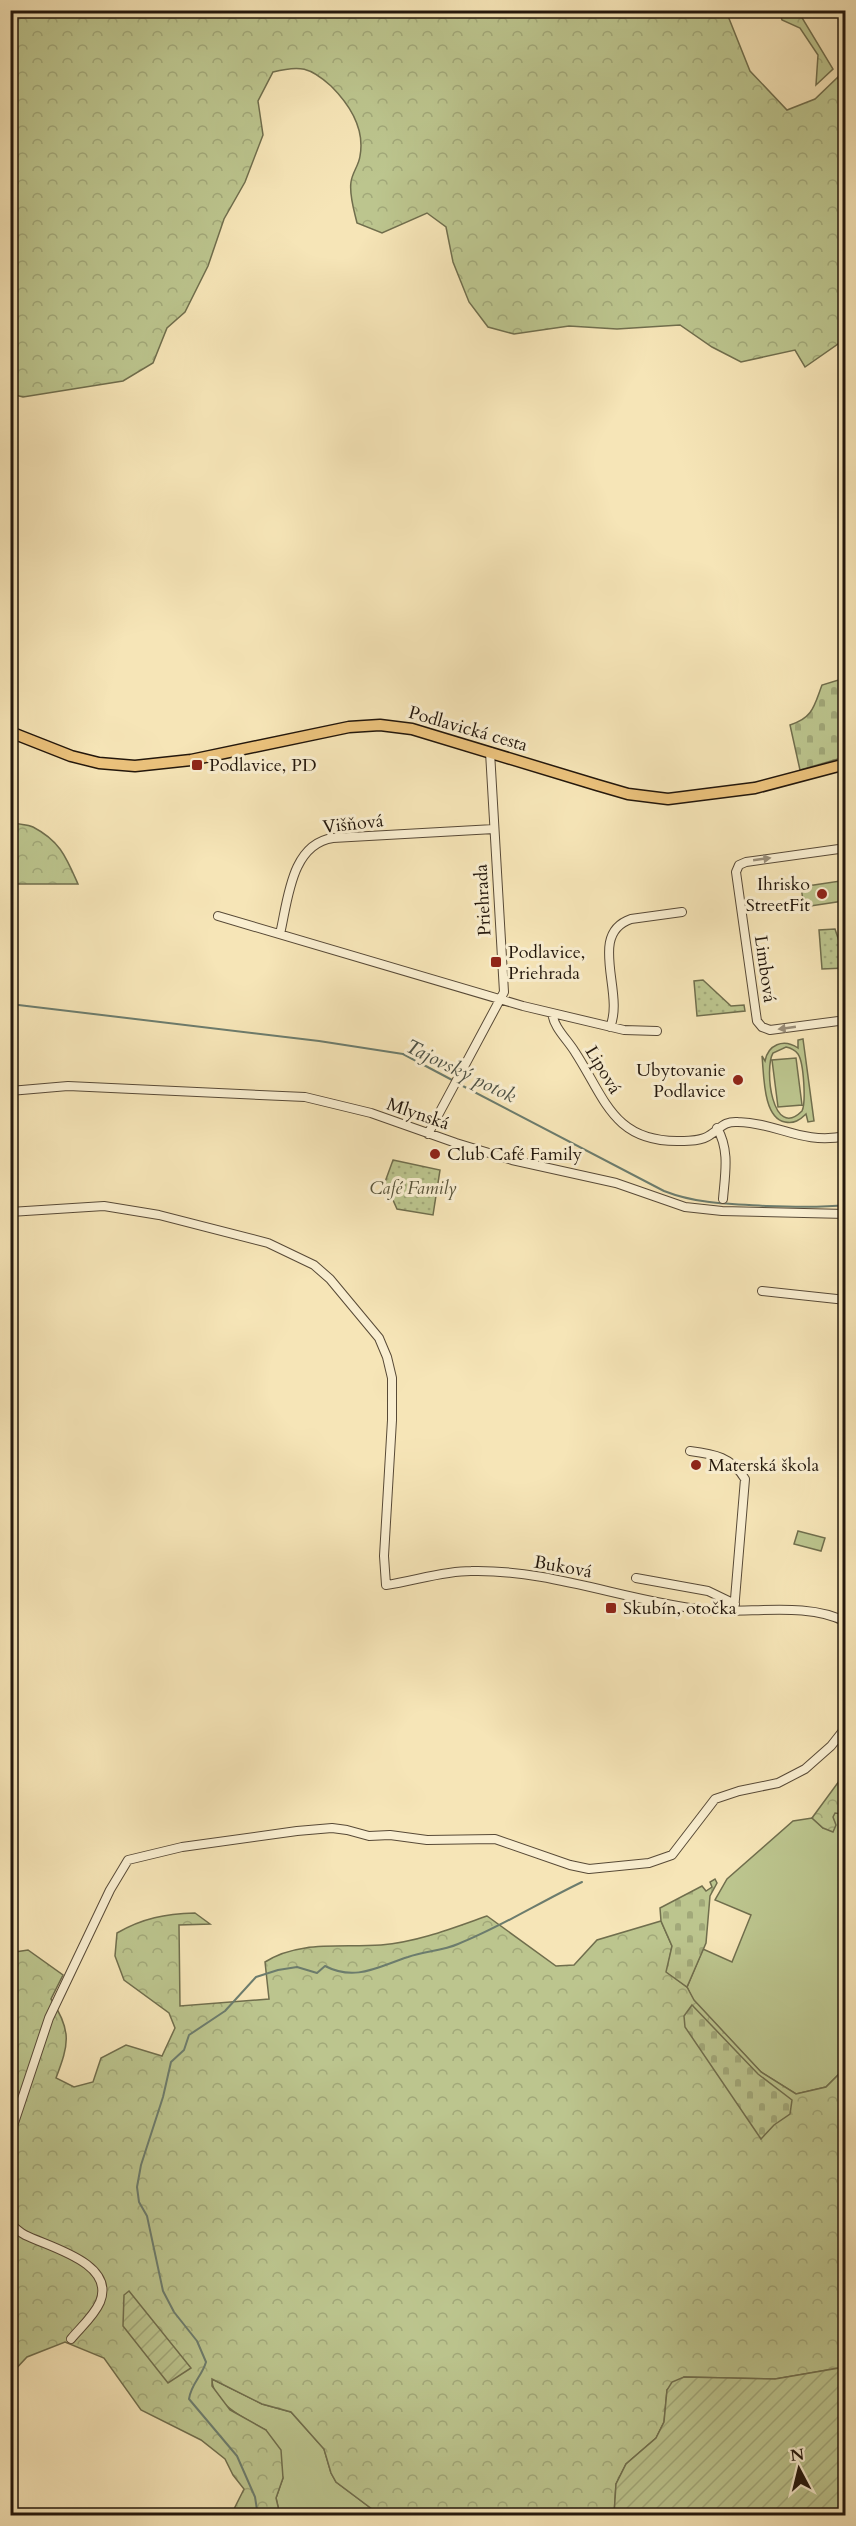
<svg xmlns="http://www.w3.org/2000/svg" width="856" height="2526" font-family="Cardo,serif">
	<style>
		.grass { fill: #bcc58e; stroke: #706e4d; stroke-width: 1.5; fill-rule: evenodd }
		.forest { fill: url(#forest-crowns); stroke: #706e4d; stroke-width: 1.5 }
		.cemetery { fill: url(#cemetery-stones); stroke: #706e4d; stroke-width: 1.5 }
		.park { fill: url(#park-dots); stroke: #706e4d; stroke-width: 1.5 }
		.garden { fill: url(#garden-furrows); stroke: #706e4d; stroke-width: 1.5 }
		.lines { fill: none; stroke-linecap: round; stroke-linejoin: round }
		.stream { stroke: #6c7c6d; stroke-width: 2 }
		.minor-casing { stroke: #584a37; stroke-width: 10 }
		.major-casing { stroke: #23170c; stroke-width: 13 }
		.minor { stroke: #f9eed0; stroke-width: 8 }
		.major { stroke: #ebc27c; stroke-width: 10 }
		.oneway { fill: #998d78 }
		.poi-dot { fill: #8f2418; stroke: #f9eed0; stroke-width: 2 }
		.labels { text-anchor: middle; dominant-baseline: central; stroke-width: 6; stroke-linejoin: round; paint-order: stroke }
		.street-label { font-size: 18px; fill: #23170c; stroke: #f9eed0 }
		.poi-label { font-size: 18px; fill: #23170c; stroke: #f9eed0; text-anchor: start }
		.park-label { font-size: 18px; font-style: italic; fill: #59543a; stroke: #f9eed0 }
		.water-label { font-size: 20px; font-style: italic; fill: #4e5245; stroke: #f9eed0 }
	</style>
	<defs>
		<pattern id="forest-crowns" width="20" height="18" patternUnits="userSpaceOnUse" patternTransform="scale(1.5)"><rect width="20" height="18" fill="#bcc58e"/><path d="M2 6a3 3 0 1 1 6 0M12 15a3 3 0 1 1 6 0" fill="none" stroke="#a1a879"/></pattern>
		<pattern id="cemetery-stones" width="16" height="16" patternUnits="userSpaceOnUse" patternTransform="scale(1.5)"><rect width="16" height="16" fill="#bcc58e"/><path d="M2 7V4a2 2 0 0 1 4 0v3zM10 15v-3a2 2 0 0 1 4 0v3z" fill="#a1a879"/></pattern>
		<pattern id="park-dots" width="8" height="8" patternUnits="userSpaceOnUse" patternTransform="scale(1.5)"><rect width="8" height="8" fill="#bcc58e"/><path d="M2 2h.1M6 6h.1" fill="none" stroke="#a1a879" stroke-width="1.8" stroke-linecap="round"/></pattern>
		<pattern id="garden-furrows" width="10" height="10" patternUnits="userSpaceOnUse" patternTransform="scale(1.5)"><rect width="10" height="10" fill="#bcc58e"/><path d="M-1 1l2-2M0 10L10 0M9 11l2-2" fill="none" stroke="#a1a879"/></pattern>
	</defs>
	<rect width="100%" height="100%" fill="#f6e5b7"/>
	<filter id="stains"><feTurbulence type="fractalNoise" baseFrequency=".00333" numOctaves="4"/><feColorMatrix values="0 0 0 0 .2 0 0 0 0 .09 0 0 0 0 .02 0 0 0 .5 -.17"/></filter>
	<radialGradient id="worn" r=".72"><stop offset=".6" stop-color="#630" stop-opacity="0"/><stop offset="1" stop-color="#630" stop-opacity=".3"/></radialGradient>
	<path class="grass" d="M 840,881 L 843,901 L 804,907 L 801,887 Z
		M 803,1039 L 814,1121 L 808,1122 L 806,1114 C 800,1120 794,1124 785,1122 C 763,1118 764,1075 762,1056 L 765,1061 C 768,1045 783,1038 798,1048 L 798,1040 ZM 786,1047 C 791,1048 795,1050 798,1054 C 804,1063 806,1103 802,1111 C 772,1141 764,1068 773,1053 Z
		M 796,1058 L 802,1105 L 778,1107 L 772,1060 Z
		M 798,1531 L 825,1538 L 821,1551 L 794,1544 Z
		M 835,1812 L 842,1814 L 846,1827 L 845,2068 L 826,2087 L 796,2094 L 761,2072 L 693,2000 L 687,1987 L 703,1949 L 732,1962 L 751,1915 L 715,1900 L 727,1879 L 793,1821 L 812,1818 L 823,1828 Z
		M 212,2379 L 262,2404 L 291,2412 L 324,2449 L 331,2473 L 336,2482 L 380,2515 L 280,2515 L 276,2498 L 283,2478 L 266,2430 C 247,2420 212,2404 212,2379 Z"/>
	<path class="forest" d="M 10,11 L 726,11 L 750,71 L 787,110 L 815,99 L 838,77 L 846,114 L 845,339 L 805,367 L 795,350 L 741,362 L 712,347 L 680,325 L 617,329 L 569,326 L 514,334 L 488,327 L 469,302 L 453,262 L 446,227 L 427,213 L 382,233 L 357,223 C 354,210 349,195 351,182 C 352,173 359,165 360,156 C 365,129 349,104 331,86 C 310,67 300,65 273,72 L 258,101 L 263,135 L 245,182 L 224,219 L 208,266 L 185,312 L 167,328 L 153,363 L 123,381 L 23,397 L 11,394 Z
		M 779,11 L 798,11 L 833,69 L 816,85 L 818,55 L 800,28 L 782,20 Z
		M 11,821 C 18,826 25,823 33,827 C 60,841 66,857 78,884 L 11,884 Z
		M 845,1773 L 845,1827 L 842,1814 L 835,1813 L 833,1817 L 836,1825 L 833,1832 L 823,1828 L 812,1818 Z
		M 195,1913 L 210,1924 L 179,1925 L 180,2006 L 269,1999 L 265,1962 C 299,1940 342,1948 381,1945 C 418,1942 453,1928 487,1916 L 556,1966 L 574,1965 L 597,1940 L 661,1921 L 672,1946 L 667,1972 L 687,1987 L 694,2000 L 761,2072 L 796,2094 L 826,2087 L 845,2068 L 845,2367 L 775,2379 L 684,2377 L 667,2390 L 664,2422 L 656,2438 L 626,2464 L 616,2484 L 614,2515 L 380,2515 L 336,2482 L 331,2473 L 324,2449 L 291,2412 L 262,2404 L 212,2379 L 212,2386 L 230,2410 L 266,2430 L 281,2450 L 283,2478 L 276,2498 L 280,2515 L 231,2515 L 244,2489 L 233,2475 L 225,2459 L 201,2440 L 141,2410 L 104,2358 L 65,2342 L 27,2357 L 11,2374 L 10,1959 L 15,1952 L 28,1950 L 63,1975 L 51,1999 C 72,2031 69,2044 56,2078 L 74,2087 L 93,2082 L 101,2058 L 126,2045 L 162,2056 L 175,2028 L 169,2013 L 124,1980 L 115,1956 L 117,1933 C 143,1918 165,1914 195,1913 Z"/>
	<path class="cemetery" d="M 845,678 L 845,757 L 800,770 L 790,725 C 813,718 814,706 822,685 Z
		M 715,1879 L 717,1883 L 710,1896 L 706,1943 L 687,1987 L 666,1972 L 672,1946 L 661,1921 L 660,1908 L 702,1886 L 706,1891 L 712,1887 L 710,1882 Z
		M 692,2005 L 758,2074 L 792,2100 L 790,2114 L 774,2125 L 761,2139 L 685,2027 L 684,2016 Z"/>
	<path class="park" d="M 835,929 L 839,941 L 845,941 L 845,968 L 822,969 L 819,930 Z
		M 703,980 L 731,1006 L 744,1005 L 745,1011 L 697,1016 L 694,981 Z
		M 393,1160 L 440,1170 L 433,1215 L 397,1209 L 385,1182 Z"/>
	<path class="garden" d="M 129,2291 L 191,2368 L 168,2383 L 123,2326 L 124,2295 Z
		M 845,2367 L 845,2515 L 614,2515 L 616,2484 L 626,2464 L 656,2438 L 664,2422 L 667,2390 L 672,2382 L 684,2377 L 775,2379 Z"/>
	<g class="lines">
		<path class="stream" d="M 10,1004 L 319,1041 L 403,1054 L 454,1081
			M 459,1084 L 664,1191 C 697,1204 730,1204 766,1206 C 793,1207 819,1208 846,1205
			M 258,2516 L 255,2497 L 237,2456 L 189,2399 C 191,2384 202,2376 206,2362 L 197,2341 L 174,2312 L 163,2291 L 147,2216 L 139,2202 L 137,2187 L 141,2165 L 163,2097 L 171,2062 L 184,2050 L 189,2035 L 225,2011 L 256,1977 L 278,1970 L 297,1967 L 317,1973 L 325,1966 C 356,1982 379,1966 408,1957 C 424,1951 442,1951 458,1944 C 501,1927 540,1902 582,1882"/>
		<defs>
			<path id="minor" d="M 846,848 L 746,862 L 739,865 L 736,872 L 757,1021 L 762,1027 L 770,1030 L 846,1020
				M 218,916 L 523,1006 L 624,1030 L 657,1031
				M 280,934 C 288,900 291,844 333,838 L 494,829
				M 552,1013 C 554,1028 567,1039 575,1052 C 605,1098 613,1142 679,1141 C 689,1141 702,1141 710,1135 C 721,1128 724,1121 738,1122 C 779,1123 801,1145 846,1136
				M 610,1027 C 625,993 587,934 631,919 L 682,912
				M 10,1091 L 68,1086 L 305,1097 L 371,1113 L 456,1143 L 512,1160 L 616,1183 L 685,1207 L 722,1211 L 846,1214
				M 717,1128 C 730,1150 725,1174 723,1199
				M 428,1134 L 504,992 L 490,752
				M 10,1212 L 104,1206 L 159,1215 L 268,1243 L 314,1265 L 330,1279 L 379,1338 L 387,1357 L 392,1378 L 392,1420 L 384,1556 L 386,1585 C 414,1581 443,1571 471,1571 C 550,1569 629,1602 706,1610 C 748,1614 808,1601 846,1622
				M 762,1291 L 846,1300
				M 690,1451 C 714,1454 732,1457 745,1479 L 734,1611
				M 636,1578 L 708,1591 L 735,1604
				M 10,2135 L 49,2018 L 110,1890 L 128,1860 L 182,1847 L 297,1831 L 332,1828 L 347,1830 L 369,1836 L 390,1835 L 427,1840 L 495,1839 L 570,1865 L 589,1869 L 649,1863 L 672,1855 L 715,1799 L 739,1791 L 778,1783 L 805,1769 L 831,1746 L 846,1727
				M 10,2223 C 15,2228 19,2232 25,2235 C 49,2247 116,2263 100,2302 C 94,2316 80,2328 71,2339"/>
			<path id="major" d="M 10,732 L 71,756 L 99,763 L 135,766 L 191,760 L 349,727 L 380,725 L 412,729 L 597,785 L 628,794 L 668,799 L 755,788 L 846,764"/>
		</defs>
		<use href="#minor" class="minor-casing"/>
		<use href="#major" class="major-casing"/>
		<use href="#minor" class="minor"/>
		<use href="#major" class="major"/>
	</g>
	<defs><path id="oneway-solid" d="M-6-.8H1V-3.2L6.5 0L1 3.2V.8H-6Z" transform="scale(1.5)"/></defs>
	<g class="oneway">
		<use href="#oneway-solid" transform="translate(762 859) rotate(-8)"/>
		<use href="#oneway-solid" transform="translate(787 1028) rotate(172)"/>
	</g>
	<g class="poi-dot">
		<rect x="191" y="759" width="12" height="12" rx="3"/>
		<circle cx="822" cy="894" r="6"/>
		<rect x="490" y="956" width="12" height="12" rx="3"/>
		<circle cx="738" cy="1080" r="6"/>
		<circle cx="435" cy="1154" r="6"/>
		<circle cx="696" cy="1465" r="6"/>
		<rect x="605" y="1602" width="12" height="12" rx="3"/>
	</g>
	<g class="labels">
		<g class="street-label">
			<text transform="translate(468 729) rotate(16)">Podlavická cesta</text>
			<text transform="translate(353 824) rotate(-6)">Višňová</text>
			<text transform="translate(483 900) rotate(-93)">Priehrada</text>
			<text transform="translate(765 969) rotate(82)">Limbová</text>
			<text transform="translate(603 1070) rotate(59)">Lipová</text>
			<text transform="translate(418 1114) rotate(19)">Mlynská</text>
			<text transform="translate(563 1567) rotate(10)">Buková</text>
		</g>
		<g class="poi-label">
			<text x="209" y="765">Podlavice, PD</text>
			<text x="810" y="884" text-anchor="end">Ihrisko<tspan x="810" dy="21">StreetFit</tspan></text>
			<text x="508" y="952">Podlavice,<tspan x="508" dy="21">Priehrada</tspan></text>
			<text x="726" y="1070" text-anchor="end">Ubytovanie<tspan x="726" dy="21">Podlavice</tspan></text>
			<text x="447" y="1154">Club Café Family</text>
			<text x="708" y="1465">Materská škola</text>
			<text x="623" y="1608">Skubín, otočka</text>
		</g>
		<g class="park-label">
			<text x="413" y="1188">Café Family</text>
		</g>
		<g class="water-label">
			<text transform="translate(461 1071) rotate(26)">Tajovský potok</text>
		</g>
	</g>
	<rect width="856" height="2526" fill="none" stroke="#f6e5b7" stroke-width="36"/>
	<rect x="12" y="12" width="832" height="2502" fill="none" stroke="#23170c" stroke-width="3"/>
	<rect x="18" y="18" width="820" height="2490" fill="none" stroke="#23170c" stroke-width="1.5"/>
	<g transform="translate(799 2469) rotate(353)" stroke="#f9eed0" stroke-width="4.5" paint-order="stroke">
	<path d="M0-4.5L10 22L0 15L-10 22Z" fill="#23170c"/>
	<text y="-9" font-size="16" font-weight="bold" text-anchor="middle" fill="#23170c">N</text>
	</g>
	<rect width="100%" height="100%" filter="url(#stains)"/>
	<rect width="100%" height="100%" fill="url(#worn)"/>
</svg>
